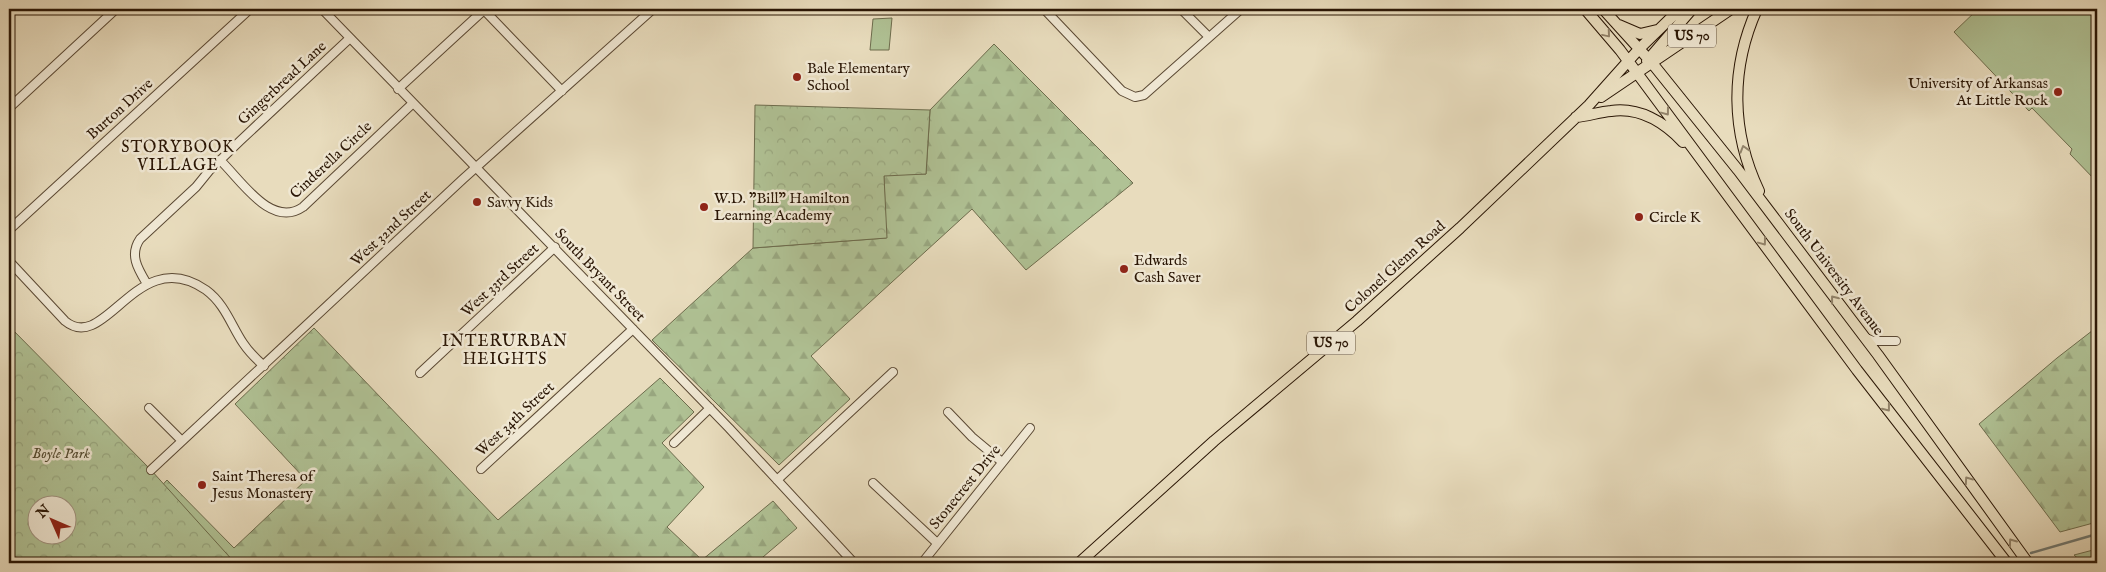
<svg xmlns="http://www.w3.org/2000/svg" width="2106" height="572" font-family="'IM FELL English',serif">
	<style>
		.forest { fill: url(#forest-firs); stroke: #6d6c4d; fill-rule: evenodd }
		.park { fill: url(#park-crowns); stroke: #6d6c4d; fill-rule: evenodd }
		.garden { fill: #b0c295; stroke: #6d6c4d }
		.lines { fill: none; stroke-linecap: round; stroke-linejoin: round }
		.stream { stroke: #6e7872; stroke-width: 2.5 }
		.minor-casing { stroke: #5a4833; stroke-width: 10 }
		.major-casing { stroke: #2a1605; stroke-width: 12 }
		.minor { stroke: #f0e8d4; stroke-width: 8 }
		.major { stroke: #e8dcbd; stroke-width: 10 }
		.oneway { stroke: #92836a }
		.poi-dot { fill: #8f2418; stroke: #f0e8d4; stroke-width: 2 }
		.labels { text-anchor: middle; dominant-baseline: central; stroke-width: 5; stroke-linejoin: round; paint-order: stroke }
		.shield { fill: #f0e8d4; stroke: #655543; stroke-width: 1 }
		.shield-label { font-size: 14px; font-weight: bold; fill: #2a1605 }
		.poi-label { font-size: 15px; fill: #2a1605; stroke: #f0e8d4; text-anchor: start }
		.street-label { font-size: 15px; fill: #2a1605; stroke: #f0e8d4 }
		.park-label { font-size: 15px; font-style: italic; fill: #524a30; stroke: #f0e8d4 }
		.neighbourhood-label { font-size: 16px; letter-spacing: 1px; fill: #2a1605; stroke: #f0e8d4 }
	</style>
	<defs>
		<pattern id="forest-firs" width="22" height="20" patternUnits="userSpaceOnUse" patternTransform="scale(1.25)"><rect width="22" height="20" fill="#b0c295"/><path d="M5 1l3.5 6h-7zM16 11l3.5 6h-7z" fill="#98a67f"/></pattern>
		<pattern id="park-crowns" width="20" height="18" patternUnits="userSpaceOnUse" patternTransform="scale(1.25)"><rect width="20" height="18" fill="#b0c295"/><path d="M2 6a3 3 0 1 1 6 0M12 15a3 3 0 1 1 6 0" fill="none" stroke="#98a67f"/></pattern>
	</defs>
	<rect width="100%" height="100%" fill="#e8dcbd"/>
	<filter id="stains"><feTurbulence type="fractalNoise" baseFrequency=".004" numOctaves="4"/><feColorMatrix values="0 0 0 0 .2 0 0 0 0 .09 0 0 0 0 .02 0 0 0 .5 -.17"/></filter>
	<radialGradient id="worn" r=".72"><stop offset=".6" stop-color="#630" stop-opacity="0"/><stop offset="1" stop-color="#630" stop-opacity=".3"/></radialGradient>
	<path class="forest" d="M 994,44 L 1133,183 L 1026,270 L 972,209 L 811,356 L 850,399 L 779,465 L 652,340 L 753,248 L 886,238 L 884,175 L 926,174 L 930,110 Z
		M 2097,327 L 2097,522 L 2060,532 L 1979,424 L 2057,358 Z
		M 314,328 L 498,520 L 660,378 L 694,412 L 662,443 L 704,487 L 667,527 L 702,560 L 773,501 L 797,528 L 756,563 L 9,563 L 9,499 L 155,493 L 167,480 L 234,548 L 306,480 L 235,404 ZM 38,504 L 68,504 L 68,534 L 38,534 Z
		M 2097,549 L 2097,563 L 2083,563 L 2074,555 Z"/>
	<path class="park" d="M 755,105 L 930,110 L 926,174 L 884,176 L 887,238 L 753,248 Z
		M 9,326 L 151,470 L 235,563 L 9,563 ZM 38,504 L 68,504 L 68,534 L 38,534 Z"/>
	<path class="garden" d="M 1978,9 L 2097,9 L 2097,182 L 2070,154 L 2072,149 L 2032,108 L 2029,111 L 1954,32 Z
		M 892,18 L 889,50 L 870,50 L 873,19 Z"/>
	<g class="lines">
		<path class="stream" d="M 2031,553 L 2097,534"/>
		<defs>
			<path id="minor" d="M 322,9 L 729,428 L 854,563
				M 483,9 L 562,91
				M 1044,9 L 1122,91 L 1135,97 L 1144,95 L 1241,9
				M 1181,9 L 1209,37
				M 398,89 L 485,9
				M 9,108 L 116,9
				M 220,160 C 241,180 271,229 303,207 L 412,104
				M 9,230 L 250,9
				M 9,261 L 65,321 C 106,355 137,242 206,290 C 225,304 231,325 243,343 C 249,352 256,359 264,366
				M 147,284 C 138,269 129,255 140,239 L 196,187 L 209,171 L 241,140 L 350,38
				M 1864,337 L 1873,341 L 1896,341
				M 420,373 L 555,247
				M 149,408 L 182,441
				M 948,412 L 972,437 L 1002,462
				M 674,443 L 710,408
				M 481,469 L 633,329
				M 151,470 L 463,179 L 653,9
				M 777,480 L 893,372
				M 873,483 L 937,543
				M 922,563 L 1030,428"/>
			<path id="major" d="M 1585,9 L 1620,50 L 1857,370 L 2007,563
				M 1603,9 L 1652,63 L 1738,170 L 1878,355 L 2028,563
				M 1757,9 C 1730,69 1731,132 1759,191
				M 1619,25 L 1640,34 L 1657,30
				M 1647,61 L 1692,9
				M 1601,97 L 1731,9
				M 1576,117 C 1588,116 1599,112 1611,111 C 1639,107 1664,122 1683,142
				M 1079,563 L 1214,441 L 1357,321 L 1460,228 L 1589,105 L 1639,49 L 1680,9"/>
		</defs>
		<use href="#minor" class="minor-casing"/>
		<use href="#major" class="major-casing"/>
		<use href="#minor" class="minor"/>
		<use href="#major" class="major"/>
	</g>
	<defs><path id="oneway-chevron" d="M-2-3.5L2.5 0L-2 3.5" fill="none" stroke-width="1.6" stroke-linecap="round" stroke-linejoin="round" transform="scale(1.25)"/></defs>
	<g class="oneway">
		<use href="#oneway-chevron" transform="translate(1607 34) rotate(50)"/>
		<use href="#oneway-chevron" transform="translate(1666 112) rotate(53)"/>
		<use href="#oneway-chevron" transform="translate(1744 149) rotate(-107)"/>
		<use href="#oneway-chevron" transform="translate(1763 242) rotate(53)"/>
		<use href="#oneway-chevron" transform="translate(1834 299) rotate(-128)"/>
		<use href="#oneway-chevron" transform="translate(1887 408) rotate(52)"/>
		<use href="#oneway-chevron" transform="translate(1968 480) rotate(-125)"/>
		<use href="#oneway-chevron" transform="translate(2012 542) rotate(-126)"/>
	</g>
	<g class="poi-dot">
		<circle cx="797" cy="77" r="5"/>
		<circle cx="2058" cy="92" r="5"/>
		<circle cx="477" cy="202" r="5"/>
		<circle cx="704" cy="207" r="5"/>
		<circle cx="1639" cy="217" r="5"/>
		<circle cx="1124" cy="269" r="5"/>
		<circle cx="202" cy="485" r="5"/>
	</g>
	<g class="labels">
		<g class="shield">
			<rect x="1668" y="24.5" width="48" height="23" rx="4"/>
			<rect x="1307" y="331.5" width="48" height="23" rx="4"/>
		</g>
		<g class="shield-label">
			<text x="1692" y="36">US 70</text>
			<text x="1331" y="343">US 70</text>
		</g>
		<g class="poi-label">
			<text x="807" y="68">Bale Elementary<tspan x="807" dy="17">School</tspan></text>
			<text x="2048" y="83" text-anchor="end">University of Arkansas<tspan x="2048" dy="17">At Little Rock</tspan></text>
			<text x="714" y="198">W.D. "Bill" Hamilton<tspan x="714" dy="17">Learning Academy</tspan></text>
			<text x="487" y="202">Savvy Kids</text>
			<text x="1649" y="217">Circle K</text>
			<text x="1134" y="260">Edwards<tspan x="1134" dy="17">Cash Saver</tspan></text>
			<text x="212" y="476">Saint Theresa of<tspan x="212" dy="17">Jesus Monastery</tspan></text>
		</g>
		<g class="street-label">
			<text transform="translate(282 83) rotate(-43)">Gingerbread Lane</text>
			<text transform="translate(120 109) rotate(-42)">Burton Drive</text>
			<text transform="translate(331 160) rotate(-43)">Cinderella Circle</text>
			<text transform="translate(391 228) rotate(-43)">West 32nd Street</text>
			<text transform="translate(1395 267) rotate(-42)">Colonel Glenn Road</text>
			<text transform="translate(1834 272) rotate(53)">South University Avenue</text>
			<text transform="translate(600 275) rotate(46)">South Bryant Street</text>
			<text transform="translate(500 280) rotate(-43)">West 33rd Street</text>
			<text transform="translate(515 419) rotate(-43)">West 34th Street</text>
			<text transform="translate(965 487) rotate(-51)">Stonecrest Drive</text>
		</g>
		<g class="park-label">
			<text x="61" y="453">Boyle Park</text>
		</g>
		<g class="neighbourhood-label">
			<text x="178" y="148">STORYBOOK<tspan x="178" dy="18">VILLAGE</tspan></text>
			<text x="505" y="342">INTERURBAN<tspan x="505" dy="18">HEIGHTS</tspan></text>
		</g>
	</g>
	<rect width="2106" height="572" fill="none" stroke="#e8dcbd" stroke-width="30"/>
	<rect x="10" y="10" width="2086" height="552" fill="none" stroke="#2a1605" stroke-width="2.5"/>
	<rect x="15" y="15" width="2076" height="542" fill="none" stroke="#2a1605"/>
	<g transform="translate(52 520) rotate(315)"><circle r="24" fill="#f0e8d4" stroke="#a19481"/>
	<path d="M0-4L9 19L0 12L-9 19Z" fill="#8f2418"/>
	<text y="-8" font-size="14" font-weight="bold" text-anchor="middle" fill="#2a1605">N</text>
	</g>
	<rect width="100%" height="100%" filter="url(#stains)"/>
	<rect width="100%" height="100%" fill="url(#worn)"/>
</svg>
